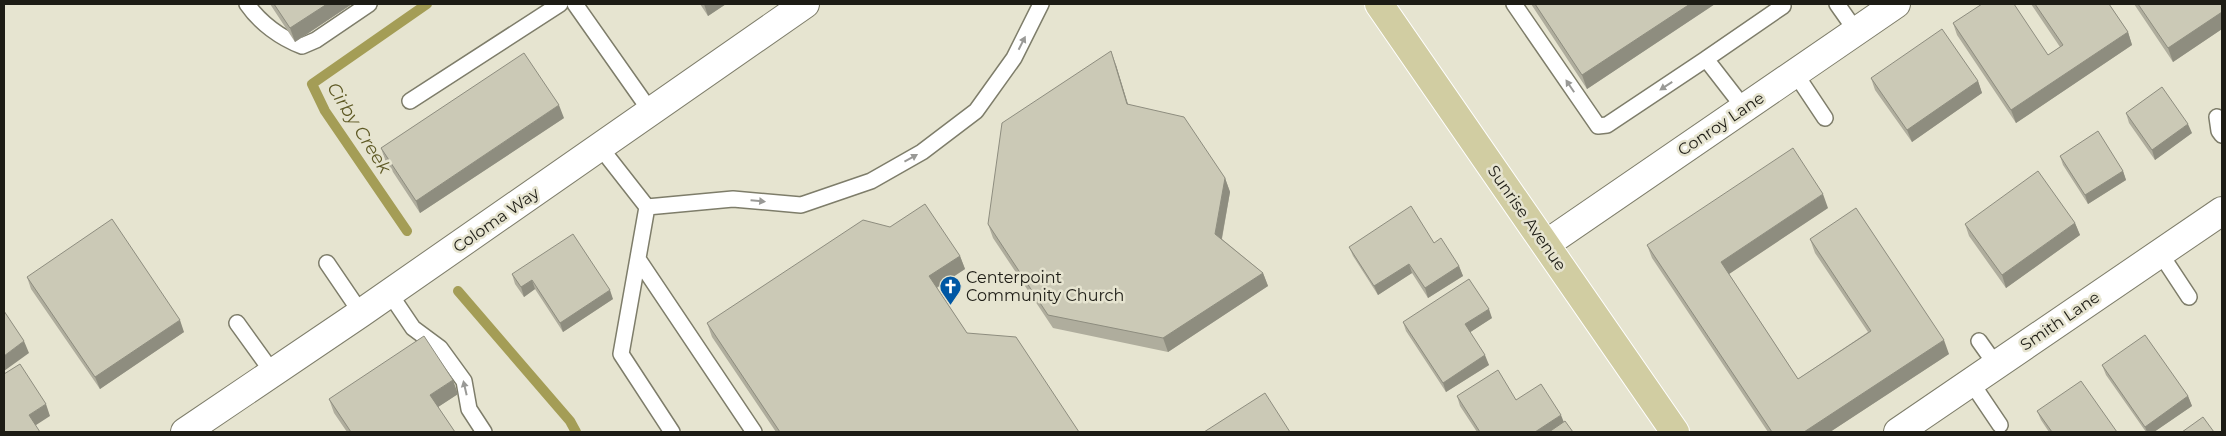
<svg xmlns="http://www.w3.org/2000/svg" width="2226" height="436" font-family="Montserrat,sans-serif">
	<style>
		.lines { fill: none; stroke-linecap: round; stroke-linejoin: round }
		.stream { stroke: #a49d56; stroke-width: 10 }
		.service-casing { stroke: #7e7d6a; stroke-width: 18 }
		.minor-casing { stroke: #7e7d6a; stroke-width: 30 }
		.primary-casing { stroke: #fff; stroke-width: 30 }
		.service { stroke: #fff; stroke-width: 15 }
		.minor { stroke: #fff; stroke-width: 28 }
		.primary { stroke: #d1cda2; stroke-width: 28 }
		.wall { fill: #afad9d }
		.shaded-wall { fill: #8e8d7f }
		.building { fill: #cbc9b6; stroke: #8e8d7f }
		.oneway { fill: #999996 }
		.labels { text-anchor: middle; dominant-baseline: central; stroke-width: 5; stroke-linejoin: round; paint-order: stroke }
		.street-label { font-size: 16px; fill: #1d1c15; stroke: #e6e4d0 }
		.poi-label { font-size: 16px; fill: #1d1c15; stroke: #e6e4d0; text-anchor: start }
		.water-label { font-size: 18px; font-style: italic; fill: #5e5924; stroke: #e6e4d0 }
	</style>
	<rect width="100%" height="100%" fill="#e6e4d0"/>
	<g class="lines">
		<path class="stream" d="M 407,231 L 325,111 L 312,84 L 427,4
			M 458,291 L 570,421 L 576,432"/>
		<defs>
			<path id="service" d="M 247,4 C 260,23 281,38 302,46 L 316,40 L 369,4
				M 575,4 L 651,112
				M 1514,4 L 1598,126 L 1607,125 L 1706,59
				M 1837,4 L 1856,31
				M 1795,73 L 1825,118
				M 410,101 L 560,4
				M 1744,108 L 1706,59 L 1783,6
				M 2217,117 L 2219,131 L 2222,135
				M 600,147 L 647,207 L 733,199 L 801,205 L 871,181 L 922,152 L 976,111 L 1014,58 L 1041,4
				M 647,207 L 621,354 L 672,432
				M 2160,253 L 2189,297
				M 638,259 L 754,432
				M 327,263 L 361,313
				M 390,294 L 413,328 L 440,348 L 464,381 L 469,409 L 484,432
				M 237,323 L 273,373
				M 1979,341 L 1996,365
				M 1971,382 L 2000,425"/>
			<path id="minor" d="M 1546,244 L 1896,4
				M 185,432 L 361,313 L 805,4
				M 1898,432 L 2222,211"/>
			<path id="primary" d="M 1379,4 L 1675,432"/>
		</defs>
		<use href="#service" class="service-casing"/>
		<use href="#minor" class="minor-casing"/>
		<use href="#primary" class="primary-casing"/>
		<use href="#service" class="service"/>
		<use href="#minor" class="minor"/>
		<use href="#primary" class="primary"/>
	</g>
	<path class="wall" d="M 270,4 L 352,4 L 295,42 Z
		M 700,4 L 726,4 L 708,16 Z
		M 1531,4 L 1715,4 L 1587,89 Z
		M 2031,4 L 2109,4 L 2128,32 L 2132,45 L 2016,123 L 1957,35 L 1953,23 L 2048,55 L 2060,47 Z
		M 2134,4 L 2222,4 L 2222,29 L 2173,62 Z
		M 1116,65 L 1128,104 L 1225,178 L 1230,192 L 1222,239 L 1263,273 L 1268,286 L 1168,352 L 1053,328 L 993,238 L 988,224 Z
		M 1871,78 L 1978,81 L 1982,93 L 1912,142 L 1875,90 Z
		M 2126,113 L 2192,133 L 2155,160 L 2129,123 Z
		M 564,118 L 420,213 L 385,160 L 381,148 Z
		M 2060,156 L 2123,171 L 2126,180 L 2088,204 L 2063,165 Z
		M 1828,208 L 1729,274 L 1798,379 L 1868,332 L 1815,253 L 1810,239 L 1949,354 L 1830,432 L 1768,432 L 1652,258 L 1647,245 Z
		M 2075,223 L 2080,235 L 2006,288 L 1969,236 L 1965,224 Z
		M 1434,243 L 1459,266 L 1463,276 L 1428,298 L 1412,273 L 1378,295 L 1353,256 L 1349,247 Z
		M 960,256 L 965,269 L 937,288 L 967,333 L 1079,432 L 776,432 L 712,337 L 707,323 Z
		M 512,274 L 613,299 L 563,332 L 535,289 L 524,297 L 515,284 Z
		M 27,277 L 184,332 L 100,389 L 31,289 Z
		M 1492,318 L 1470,332 L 1489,365 L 1446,392 L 1406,331 L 1403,322 Z
		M 2102,365 L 2188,396 L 2192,406 L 2154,432 L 2146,432 L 2106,375 Z
		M 458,394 L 438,407 L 455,432 L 347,432 L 334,413 L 329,399 Z
		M 1457,396 L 1516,400 L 1564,422 L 1573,432 L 1477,432 L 1460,406 Z
		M 2037,411 L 2117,432 L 2049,432 L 2041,420 Z"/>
	<path class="shaded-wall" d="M 327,4 L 352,4 L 295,42 L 290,28 Z
		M 704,4 L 726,4 L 708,16 Z
		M 1690,4 L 1715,4 L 1587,89 L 1582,75 Z
		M 2222,12 L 2222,29 L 2173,62 L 2168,48 Z
		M 2128,32 L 2132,45 L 2016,123 L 2011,110 Z
		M 1111,51 L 1116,65 L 1132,118 L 1127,104 Z
		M 1978,81 L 1982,93 L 1912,142 L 1907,130 Z
		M 559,105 L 564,118 L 420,213 L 416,201 Z
		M 2188,124 L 2192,133 L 2155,160 L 2152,150 Z
		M 2123,171 L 2126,180 L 2088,204 L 2085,195 Z
		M 1225,178 L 1230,192 L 1220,248 L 1215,234 Z
		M 1823,194 L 1828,208 L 1726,276 L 1721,262 Z
		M 2075,223 L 2080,235 L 2006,288 L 2002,275 Z
		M 960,256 L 965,269 L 934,289 L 929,276 Z
		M 1409,264 L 1412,273 L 1378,295 L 1374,286 Z
		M 1459,266 L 1463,276 L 1428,298 L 1425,288 Z
		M 1263,273 L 1268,286 L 1168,352 L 1163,338 Z
		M 532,280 L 535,289 L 524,297 L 521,287 Z
		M 610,290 L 613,299 L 563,332 L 560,323 Z
		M 1489,309 L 1492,318 L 1469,333 L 1465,324 Z
		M 180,320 L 184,332 L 100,389 L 95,377 Z
		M 1944,340 L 1949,354 L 1830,432 L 1804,432 Z
		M 24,341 L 29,353 L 4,371 L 4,356 Z
		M 1485,355 L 1489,365 L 1446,392 L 1443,383 Z
		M 453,380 L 458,394 L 435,409 L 430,395 Z
		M 2188,396 L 2192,406 L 2154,432 L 2147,432 L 2145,427 Z
		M 46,404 L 50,416 L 33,427 L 29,415 Z
		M 1561,415 L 1565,425 L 1553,432 L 1535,432 Z"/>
	<path class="building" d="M 274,4 L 327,4 L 290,28 Z
		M 1535,4 L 1690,4 L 1582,75 Z
		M 1982,4 L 2014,4 L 2048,55 L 2063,45 L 2035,4 L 2109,4 L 2128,32 L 2011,110 L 1953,23 Z
		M 2138,4 L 2222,4 L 2222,12 L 2168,48 Z
		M 1942,29 L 1978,81 L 1907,130 L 1871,78 Z
		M 1111,51 L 1127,104 L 1184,117 L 1225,178 L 1215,234 L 1263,273 L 1163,338 L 1048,315 L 988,224 L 1002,123 Z
		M 524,53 L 559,105 L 416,201 L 381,148 Z
		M 2162,87 L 2188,124 L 2152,150 L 2126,113 Z
		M 2098,131 L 2123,171 L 2085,195 L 2060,156 Z
		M 1793,148 L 1823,194 L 1721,262 L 1798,379 L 1871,331 L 1810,239 L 1856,208 L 1944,340 L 1804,432 L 1772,432 L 1647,245 Z
		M 2038,171 L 2075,223 L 2002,275 L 1965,224 Z
		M 925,204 L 960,256 L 929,276 L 967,333 L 1016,337 L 1079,432 L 780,432 L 707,323 L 863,220 L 890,227 Z
		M 1411,206 L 1434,243 L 1441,238 L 1459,266 L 1425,288 L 1409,264 L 1374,286 L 1349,247 Z
		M 112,219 L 180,320 L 95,377 L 27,277 Z
		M 573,234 L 610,290 L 560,323 L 532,280 L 521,287 L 512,274 Z
		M 1469,279 L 1489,309 L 1465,324 L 1485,355 L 1443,383 L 1403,322 Z
		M 4,311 L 24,341 L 4,356 Z
		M 2145,335 L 2188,396 L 2145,427 L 2102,365 Z
		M 424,336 L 453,380 L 430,395 L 455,432 L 351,432 L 329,399 Z
		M 20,364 L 46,404 L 29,415 L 40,432 L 4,432 L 4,374 Z
		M 1498,370 L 1516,400 L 1541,384 L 1561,415 L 1535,432 L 1480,432 L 1457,396 Z
		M 2081,381 L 2117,432 L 2052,432 L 2037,411 Z
		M 1265,393 L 1290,432 L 1204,432 Z
		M 2203,417 L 2214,432 L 2182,432 Z
		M 1565,421 L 1573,432 L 1549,432 Z"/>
	<defs><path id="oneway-solid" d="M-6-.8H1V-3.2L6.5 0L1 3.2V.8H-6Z" transform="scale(1.25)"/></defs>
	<g class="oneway">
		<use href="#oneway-solid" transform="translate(1022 43) rotate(-63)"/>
		<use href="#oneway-solid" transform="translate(1570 86) rotate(-124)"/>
		<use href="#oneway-solid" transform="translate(1666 86) rotate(147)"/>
		<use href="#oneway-solid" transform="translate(911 158) rotate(-29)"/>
		<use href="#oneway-solid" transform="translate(758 201) rotate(5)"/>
		<use href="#oneway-solid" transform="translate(465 388) rotate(-103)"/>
	</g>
	<defs>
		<symbol id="church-pin" viewBox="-11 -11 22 30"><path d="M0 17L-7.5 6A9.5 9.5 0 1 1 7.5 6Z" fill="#0057a4" stroke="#e6e4d0"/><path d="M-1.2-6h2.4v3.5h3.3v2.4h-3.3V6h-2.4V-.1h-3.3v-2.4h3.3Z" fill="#fff"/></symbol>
	</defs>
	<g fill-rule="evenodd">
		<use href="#church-pin" x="938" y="274" width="25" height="34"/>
	</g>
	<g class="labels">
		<g class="street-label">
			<text transform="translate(1721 124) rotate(-34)">Conroy Lane</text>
			<text transform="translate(1527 218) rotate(55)">Sunrise Avenue</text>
			<text transform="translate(496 220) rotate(-35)">Coloma Way</text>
			<text transform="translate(2060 321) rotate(-34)">Smith Lane</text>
		</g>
		<g class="poi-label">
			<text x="966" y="277">Centerpoint<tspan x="966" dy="18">Community Church</tspan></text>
		</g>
		<g class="water-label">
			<text transform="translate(359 128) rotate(58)">Cirby Creek</text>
		</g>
	</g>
	<rect width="2226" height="436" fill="none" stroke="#1d1c15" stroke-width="10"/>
</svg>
